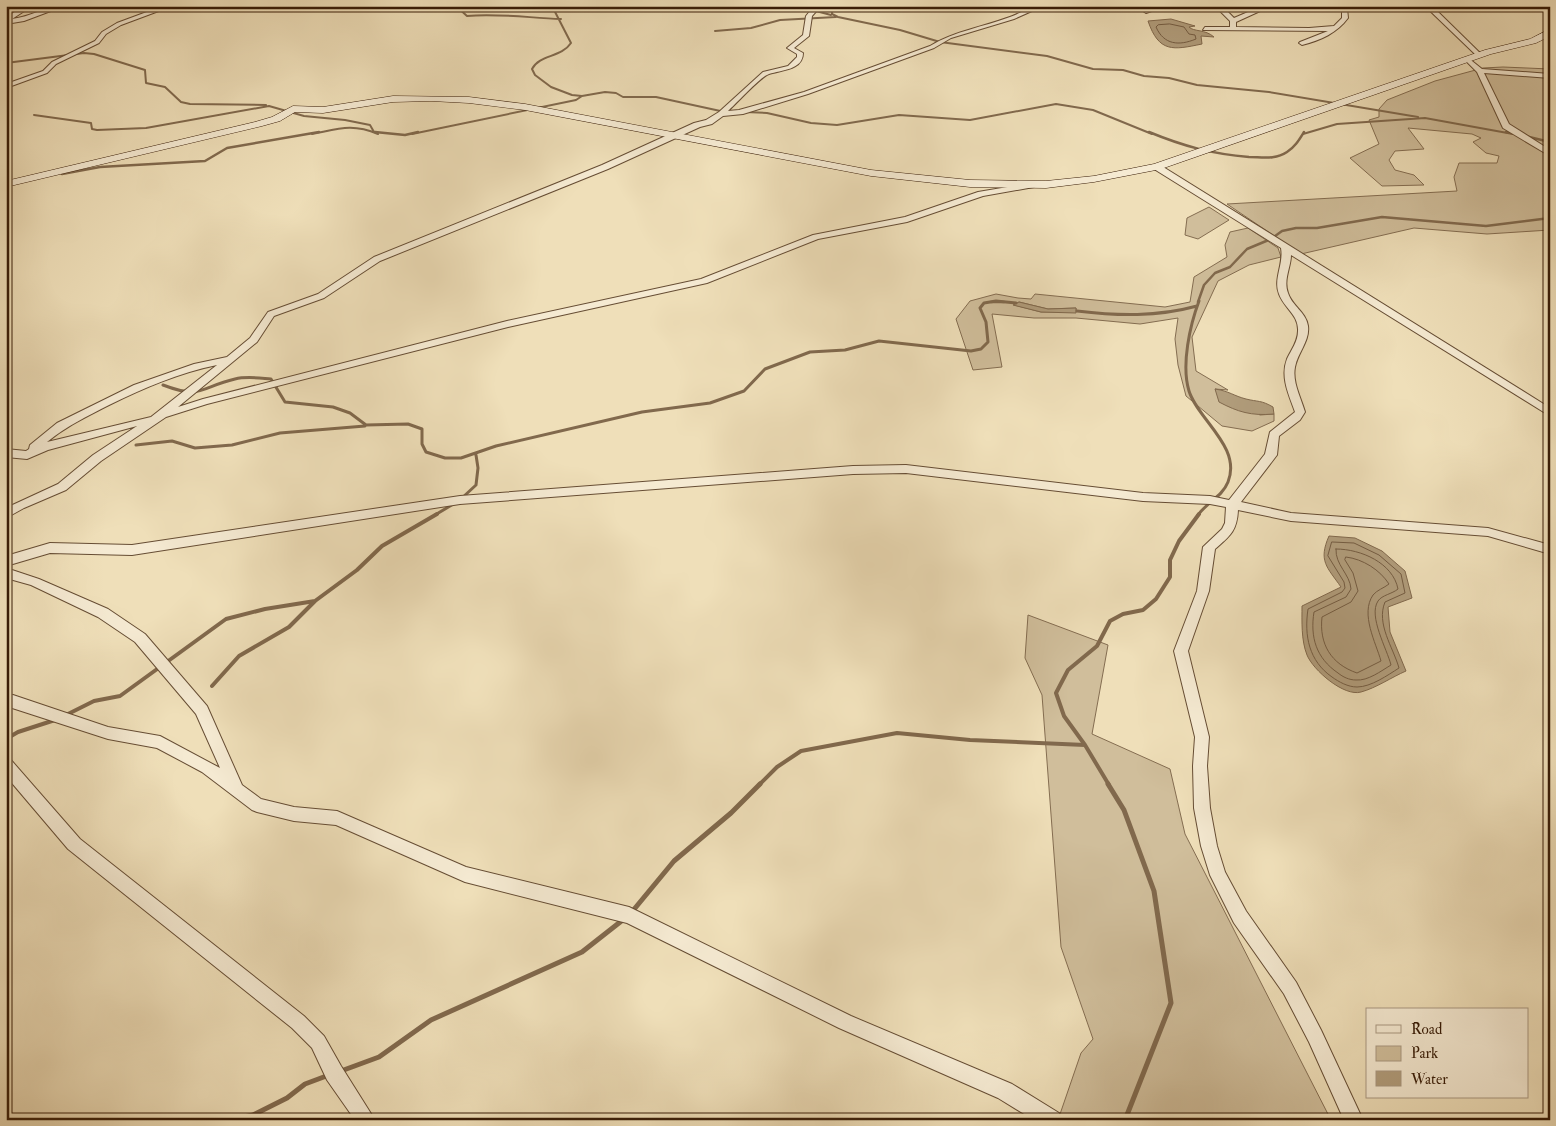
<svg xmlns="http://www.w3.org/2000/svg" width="1556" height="1126" font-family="'IM FELL Double Pica',serif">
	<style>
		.green { fill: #d0be9b; stroke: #846d51; fill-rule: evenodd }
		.water { fill: #b19d7c; stroke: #81694d }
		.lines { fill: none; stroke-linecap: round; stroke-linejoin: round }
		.shore { stroke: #745c42; stroke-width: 1 }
		.stream-far4 { stroke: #81694d; stroke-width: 2 }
		.stream-far3 { stroke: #81694d; stroke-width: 2.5 }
		.stream-far2 { stroke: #81694d; stroke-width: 3 }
		.stream-far1 { stroke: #81694d; stroke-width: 4 }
		.stream { stroke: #81694d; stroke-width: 5 }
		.street-casing { stroke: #664d34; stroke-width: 2 }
		.secondary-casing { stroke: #381c07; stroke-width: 1 }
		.street { fill: #f5ead2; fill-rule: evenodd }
		.secondary { fill: #f5ead2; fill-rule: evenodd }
	</style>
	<rect width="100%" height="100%" fill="#efdfb9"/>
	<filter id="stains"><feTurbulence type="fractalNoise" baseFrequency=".004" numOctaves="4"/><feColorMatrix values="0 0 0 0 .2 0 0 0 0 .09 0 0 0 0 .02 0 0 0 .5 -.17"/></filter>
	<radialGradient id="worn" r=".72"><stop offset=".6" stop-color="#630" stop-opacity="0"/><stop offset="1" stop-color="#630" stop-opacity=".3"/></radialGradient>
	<path class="green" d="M 1503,67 L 1550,69 L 1550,230 L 1487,234 L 1414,228 L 1301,254 L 1227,204 L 1457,191 L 1454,177 L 1459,163 L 1497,163 L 1499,156 L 1486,153 L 1473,142 L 1481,138 L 1472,134 L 1408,128 L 1424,149 L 1395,151 L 1389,160 L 1395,170 L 1414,175 L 1424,185 L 1382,186 L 1350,158 L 1379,144 L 1369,120 L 1379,117 L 1379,109 L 1387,100 L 1435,81 L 1483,68 Z
		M 1209,207 L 1229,220 L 1198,239 L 1185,235 L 1187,218 Z
		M 1248,228 L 1278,248 L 1281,257 L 1249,265 L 1218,281 L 1192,337 L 1196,371 L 1228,390 L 1215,389 L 1260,415 L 1274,414 L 1274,421 L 1252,431 L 1222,426 L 1186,396 L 1178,365 L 1175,339 L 1178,318 L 1140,324 L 1076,318 L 1034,318 L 992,314 L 1002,367 L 973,370 L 956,319 L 970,301 L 996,294 L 1018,298 L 1031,299 L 1035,294 L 1165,307 L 1190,302 L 1194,277 L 1227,257 L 1225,245 L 1230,232 ZM 1019,302 L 1048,309 L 1076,308 L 1076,312 L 1041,312 L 1014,305 Z
		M 1028,615 L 1108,645 L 1092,734 L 1170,769 L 1185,834 L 1331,1120 L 1058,1120 L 1081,1053 L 1093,1039 L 1061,947 L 1042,695 L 1025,658 Z"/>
	<path class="water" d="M 1171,19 L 1195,26 L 1189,27 C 1194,32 1205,29 1214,37 L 1201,36 L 1202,44 C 1173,50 1159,53 1148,21 Z
		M 1019,302 L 1048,309 L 1076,308 L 1076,313 L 1041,312 L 1013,305 Z
		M 1215,389 C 1229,391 1234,396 1246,399 C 1258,402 1261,400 1273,407 L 1274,414 C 1251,416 1238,412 1219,402 Z
		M 1329,536 L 1355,538 L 1382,551 L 1405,571 L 1412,598 L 1388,607 L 1390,632 L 1406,671 C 1392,677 1376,688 1361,692 C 1344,697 1313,670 1307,655 C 1301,640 1302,621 1302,606 L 1341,587 C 1327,567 1318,561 1329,536 Z"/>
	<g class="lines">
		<path class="shore" d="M 1170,24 L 1184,27 L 1189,34 L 1195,35 L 1196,39 C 1179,46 1164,45 1156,27 L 1158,25 Z
			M 1332,542 L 1354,543 L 1379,555 L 1401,574 L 1405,593 L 1385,602 C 1376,624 1393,647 1399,668 C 1388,675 1371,687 1357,687 C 1348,687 1339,682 1332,677 C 1309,661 1304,636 1308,609 L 1342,592 L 1345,588 L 1344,582 L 1328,556 Z
			M 1336,549 C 1361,549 1393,563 1398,589 C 1392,594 1382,595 1378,601 C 1368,616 1387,649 1391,665 C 1381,671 1368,681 1356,680 C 1349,680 1343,677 1338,673 C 1316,658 1310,637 1314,612 L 1346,597 L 1351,589 C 1350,574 1335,565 1336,549 Z
			M 1346,557 C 1363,559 1380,570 1389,584 C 1384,588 1377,590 1373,595 C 1360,614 1376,643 1381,661 L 1357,673 C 1331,664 1319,644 1322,617 L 1351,602 L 1358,591 L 1353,573 L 1345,560 Z"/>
		<path class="stream-far4" d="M 456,6 L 467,16 C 498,13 530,18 561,19
			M 552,6 L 571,43 C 561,58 540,54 532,69 L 535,75 L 551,87 L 572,95 L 582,96 L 605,92 L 616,93 L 623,97 L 656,97 L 725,112
			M 797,6 L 831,15
			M 824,6 L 832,10 L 832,14 L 838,17 L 900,30 L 940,42 L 1047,56 L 1093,69 L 1123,70 L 1144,76 L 1169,78 L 1197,85 L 1269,92 L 1418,117
			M 715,31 L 751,28 L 780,20 L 836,17
			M 6,63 L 84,53 L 94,54 L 145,70 L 146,83 L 165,87 L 181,102 L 190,104 L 266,105
			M 745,112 L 767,113 L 811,123 L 837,125 L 899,115 L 970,120 L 1056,104 L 1093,110 L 1152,134
			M 34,115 L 91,123 L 92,129 L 97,130 L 146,128 L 269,106 L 304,116 L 345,120 L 370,125 L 374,132
			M 312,134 C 338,129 352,123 378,134
			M 412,134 L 576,100 L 582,96
			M 1303,134 L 1337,124 L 1425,118 L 1513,134"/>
		<path class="stream-far3" d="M 375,132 L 405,135 L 418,132
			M 1149,132 C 1183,146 1212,154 1249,157 C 1262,157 1275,160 1287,152 C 1295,147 1299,140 1304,132
			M 1506,132 L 1516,134
			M 1525,136 L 1550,142
			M 62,174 L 100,167 L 205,161 L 227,148 L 319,132
			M 991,302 L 1004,302
			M 1198,302 L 1204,285 L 1215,273 L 1230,267 L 1247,249 L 1271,239 L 1282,231 L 1296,228 L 1317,228 L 1382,217 L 1486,226 L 1550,218"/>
		<path class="stream-far2" d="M 1077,311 C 1118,316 1157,317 1197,306
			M 163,385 C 202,400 200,387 235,379 C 247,376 259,378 271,379 L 285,402 L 333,407 L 350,413 L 366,425 L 408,424 L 422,429 L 422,444 L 426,452 L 445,458 L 461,458 L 496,446 L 642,412 L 710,403 L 744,391 L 765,369 L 810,352 L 845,350 L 879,341 L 971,351 L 981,349 L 988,342 L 986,322 L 980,308 L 984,303 L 996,301 L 1016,303
			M 136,445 L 172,441 L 195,448 L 232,445 L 280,433 L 365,426
			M 462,498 L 476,485 L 478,468 L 476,455
			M 435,515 L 455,503
			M 1198,515 C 1207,502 1222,497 1228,482 C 1242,447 1198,420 1189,391 C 1181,365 1190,325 1199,301"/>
		<path class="stream-far1" d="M 212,686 L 239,656 L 289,627 L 315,601
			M 66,715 L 94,701 L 120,696 L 226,619 L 265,609 L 315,601 L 357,570 L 382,546 L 437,514
			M 6,739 L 18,732 L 55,720
			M 759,785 L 777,767 L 801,751 L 897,733 L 970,740 L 1085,745
			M 1109,785 L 1085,745 L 1064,716 L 1056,693 L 1068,670 L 1097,646 L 1110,621 L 1123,614 L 1143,610 L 1156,599 L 1170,577 L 1170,560 L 1179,541 L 1199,514"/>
		<path class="stream" d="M 1108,784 L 1124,810 L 1154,891 L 1171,1003 L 1125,1120
			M 631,913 L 674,861 L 731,813 L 760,784
			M 341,1071 L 379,1057 L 431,1020 L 582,952 L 624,919
			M 230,1120 L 253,1115 L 287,1098 L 305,1084 L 329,1075"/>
		<defs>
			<path id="street" d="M 23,6 L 32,6 L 12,19 C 30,17 46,6 64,6 L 24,21 L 6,24 L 6,18 Z
				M 163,6 L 172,6 L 121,25 L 106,34 L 99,43 L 56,64 L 47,73 L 6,88 L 6,84 L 43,71 L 52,62 L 95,41 L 102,32 L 117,23 Z
				M 814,6 L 821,6 L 812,16 L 809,36 L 794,48 L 803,53 C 803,70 781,70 769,74 C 760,77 737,103 728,111 L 739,110 L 804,92 L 930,46 C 955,31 983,27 1010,17 C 1021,13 1031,6 1043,6 L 1014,19 L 951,38 L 934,48 L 808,94 L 743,114 L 723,116 L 712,124 L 700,127 L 608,169 L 380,261 L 324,298 L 274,316 L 257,342 L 178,407 L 203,399 L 507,321 L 701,279 L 813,235 L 905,217 L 978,192 L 1031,183 L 1034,183 L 1034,187 L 983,196 L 907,222 L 818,239 L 707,283 L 508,327 L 207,404 L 166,417 L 101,461 L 66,490 L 24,508 L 6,518 L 6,508 L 58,484 L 93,455 L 137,426 L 48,450 L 27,459 L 6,457 L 6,449 L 26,451 L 29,449 L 30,445 L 57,423 L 134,385 L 194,364 L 227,357 L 250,338 L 268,312 L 318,294 L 374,257 L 602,165 L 694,123 L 706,120 L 719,112 L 763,72 L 788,66 L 797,57 L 797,54 L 787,48 L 803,35 L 806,16 ZM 217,365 L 151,417 L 47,442 C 68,425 86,417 109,405 C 144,388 178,373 217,365 Z
				M 1156,6 L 1166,6 L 1146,13 L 1143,11 Z
				M 1215,6 L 1222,6 L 1234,18 L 1262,6 L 1271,6 L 1236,22 L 1236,27 L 1309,28 L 1334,26 L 1342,18 L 1342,7 L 1349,6 L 1347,8 L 1348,18 C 1337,33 1321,40 1302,45 L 1299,43 L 1300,42 L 1328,31 L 1203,30 L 1205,27 L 1230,27 L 1230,21 Z
				M 1425,6 L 1432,6 L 1481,54 L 1481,56 L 1477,56 Z
				M 1467,57 L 1482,69 L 1550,74 L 1550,78 L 1484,73 L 1509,124 L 1550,150 L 1550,156 L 1503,128 L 1477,72 L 1464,59 Z
				M 1154,165 L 1160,165 L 1550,408 L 1550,416 L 1291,255 C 1291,267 1283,280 1288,293 C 1292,306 1306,312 1308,326 C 1310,341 1298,352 1295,367 C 1292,382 1301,398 1305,412 L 1300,420 L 1279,436 L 1277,455 L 1241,502 L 1291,513 L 1488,528 L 1550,545 L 1550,554 L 1488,536 L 1291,521 L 1238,510 C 1237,531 1230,536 1215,549 L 1209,591 L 1188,651 L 1209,737 L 1207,766 L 1210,808 L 1217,846 L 1225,872 L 1246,911 L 1296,982 L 1321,1030 L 1363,1120 L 1344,1120 L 1309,1042 L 1284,994 L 1234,923 L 1210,875 L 1201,846 L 1194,808 L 1193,766 L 1195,737 L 1174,651 L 1197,591 L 1203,547 L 1222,529 L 1225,523 L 1226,507 L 1210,504 L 1143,501 L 906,473 L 853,474 L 460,504 L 132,555 L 50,553 L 6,566 L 6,556 L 50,543 L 132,545 L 460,496 L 853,466 L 906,465 L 1143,493 L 1210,496 L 1229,500 L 1265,454 L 1270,432 L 1295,412 C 1289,395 1280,377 1287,359 C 1291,350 1298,342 1298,331 C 1299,315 1284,308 1279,294 C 1273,279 1284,264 1281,248 L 1154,169 Z
				M 6,568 L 39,579 L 108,609 L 145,634 L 207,706 L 242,785 L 261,799 L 294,807 L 337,811 L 466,867 L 629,907 L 851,1016 L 1012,1084 L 1059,1113 L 1061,1120 L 1034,1120 L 998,1098 L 839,1028 L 627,923 L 465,882 L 336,825 L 294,821 L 257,812 L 252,810 L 202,772 L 157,748 L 108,739 L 6,706 L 6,694 L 13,695 L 108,727 L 160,736 L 220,768 L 196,714 L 135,642 L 98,617 L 31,585 L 6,578 Z
				M 6,759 L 11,760 L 80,839 L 304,1016 L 324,1036 L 341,1066 L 375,1120 L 355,1120 L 327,1080 L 312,1048 L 292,1028 L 68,849 L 6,776 Z"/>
			<path id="secondary" d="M 1550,29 L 1550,36 L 1536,43 L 1491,54 L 1161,169 L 1094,182 L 1046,188 L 970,187 L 871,176 L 525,110 L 469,103 L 431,101 L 393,102 L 323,113 L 295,112 L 280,121 L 262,126 L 6,187 L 6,181 L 255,122 L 272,117 L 293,106 L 323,107 L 393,96 L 469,97 L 525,104 L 871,170 L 970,180 L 1046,181 L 1094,176 L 1154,164 L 1485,50 L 1530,39 Z"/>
		</defs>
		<use href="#street" class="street-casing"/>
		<use href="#secondary" class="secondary-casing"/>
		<use href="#street" class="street"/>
		<use href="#secondary" class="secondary"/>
	</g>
	<rect width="1556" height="1126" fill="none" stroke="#efdfb9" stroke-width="25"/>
	<rect x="8" y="8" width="1541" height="1111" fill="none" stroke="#381c07" stroke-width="2.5"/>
	<rect x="12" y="12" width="1531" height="1101" fill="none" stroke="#381c07"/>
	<rect x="1366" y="1008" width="162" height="90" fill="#f5ead2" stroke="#a99881"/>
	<rect x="1376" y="1025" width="25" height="8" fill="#f5ead2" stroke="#a99881"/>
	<text x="1411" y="1034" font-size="15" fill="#381c07">Road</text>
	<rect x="1376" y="1046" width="25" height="15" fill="#d0be9b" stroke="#a99881"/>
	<text x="1411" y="1058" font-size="15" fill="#381c07">Park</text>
	<rect x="1376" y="1071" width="25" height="15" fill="#b19d7c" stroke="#a99881"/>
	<text x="1411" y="1084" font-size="15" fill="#381c07">Water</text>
	<rect width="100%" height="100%" filter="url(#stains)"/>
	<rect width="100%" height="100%" fill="url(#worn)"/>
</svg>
